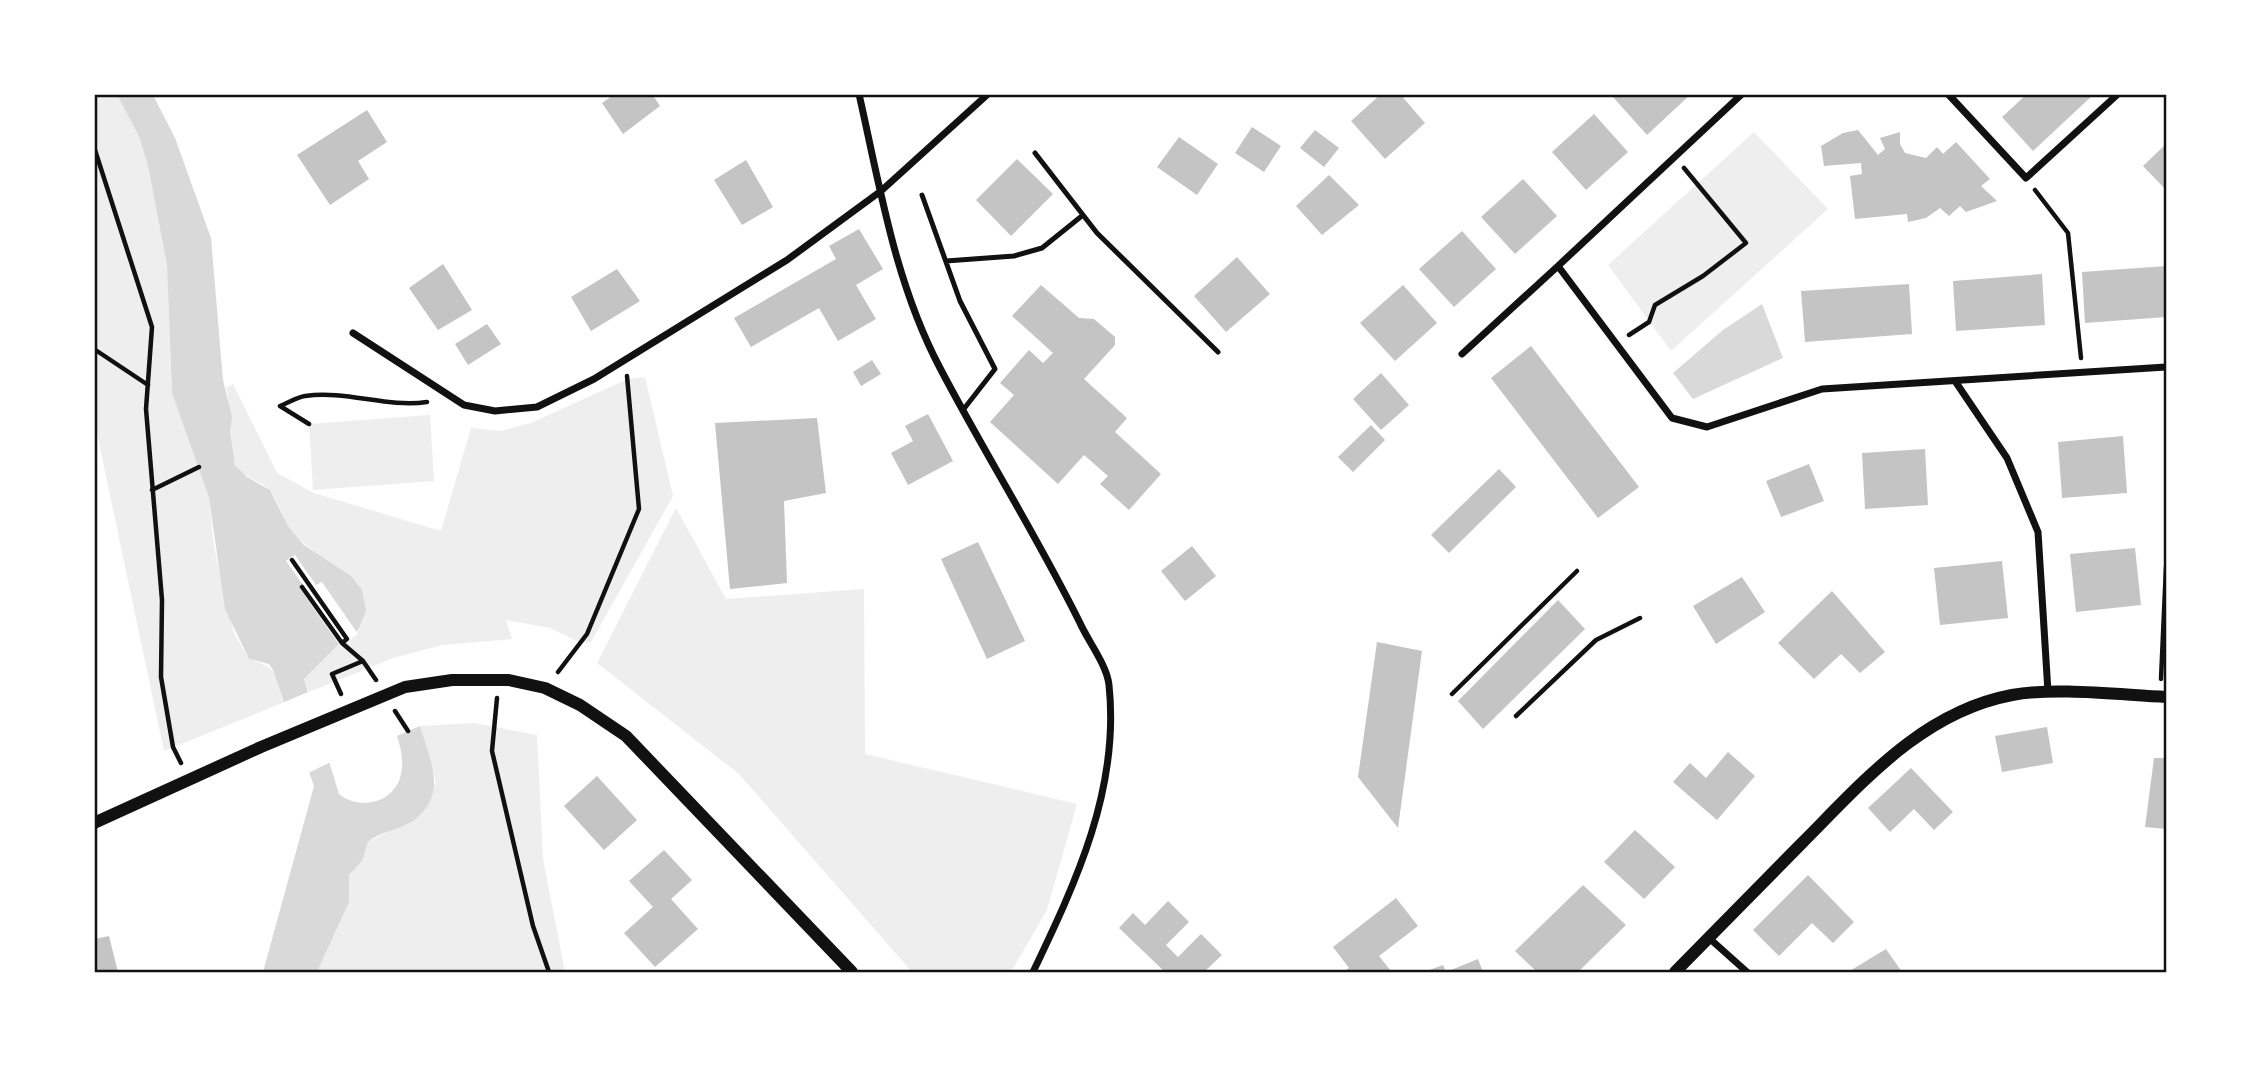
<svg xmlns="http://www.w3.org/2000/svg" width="2261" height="1067" font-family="Karla,sans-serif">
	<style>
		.green { fill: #eee }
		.water { fill: #d9d9d9 }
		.pier { fill: #fff }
		.building { fill: #c4c4c4 }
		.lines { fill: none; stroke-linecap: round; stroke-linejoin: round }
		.path { stroke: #111; stroke-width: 4.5 }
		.service { stroke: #111; stroke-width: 5 }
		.minor { stroke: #111; stroke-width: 7 }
		.tertiary { stroke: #111; stroke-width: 12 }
		.neatline { fill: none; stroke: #111; stroke-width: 2.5 }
	</style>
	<rect width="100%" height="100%" fill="#fff"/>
	<path class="green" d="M 94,95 L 117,95 L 139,136 L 148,166 L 167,265 L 172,393 L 209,498 L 214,547 L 234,633 L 249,659 C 279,669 274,672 285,702 L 164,751 L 95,424 Z
		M 1754,132 L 1828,209 L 1671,351 L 1608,265 Z
		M 645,377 L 673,496 L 591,642 L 581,643 L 550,628 L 506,620 L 512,639 L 442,645 L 393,658 L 309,692 L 304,679 L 338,645 L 359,630 L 351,576 C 329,561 304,548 288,526 C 281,515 277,497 268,488 C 257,479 240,477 235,463 C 225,439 233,413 226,388 L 233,384 L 277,473 L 314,493 L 441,531 L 471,428 L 500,431 L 531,423 L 628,379 Z
		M 430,415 L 434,481 L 313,490 L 309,424 Z
		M 676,508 L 726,599 L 864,589 L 865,754 L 1077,804 L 1047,910 L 1011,972 L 912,972 L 739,774 L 597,663 Z
		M 474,723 L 537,735 L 543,859 L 565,972 L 317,972 L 349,902 L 348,875 L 362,861 L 368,842 L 388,832 L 436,782 L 420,726 Z"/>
	<path class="water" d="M 117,95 L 153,95 L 175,138 L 211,238 L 223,380 L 232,417 L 230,432 L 235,465 L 247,477 L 270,490 L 288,526 L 304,545 L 351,576 L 362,590 L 366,611 L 358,630 L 338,645 L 304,679 L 339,794 C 360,811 395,803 401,774 C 404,760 401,749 397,736 L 420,726 C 430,761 449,794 413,821 C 399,830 381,831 368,842 L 362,861 L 349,875 L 349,902 L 317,972 L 263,972 L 314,786 L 273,670 L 269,664 L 249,659 L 225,609 L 209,498 L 172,393 L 167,265 L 148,166 L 139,136 Z
		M 1762,304 L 1783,358 L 1693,399 L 1673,373 L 1723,330 Z"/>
	<path class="pier" d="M 295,555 L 316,585 L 322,582 L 358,634 L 341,647 L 300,589 L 303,585 L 286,561 Z
		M 313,690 L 333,761 L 306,774 L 282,703 Z"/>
	<path class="building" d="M 615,94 L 652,94 L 660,106 L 623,134 L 602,103 Z
		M 1381,94 L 1400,94 L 1425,123 L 1385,159 L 1351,121 Z
		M 1616,94 L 1691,94 L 1647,135 L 1613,97 Z
		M 2027,94 L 2094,94 L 2033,151 L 2002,117 Z
		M 367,110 L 387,142 L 358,161 L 369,179 L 330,205 L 297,155 Z
		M 1594,114 L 1628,152 L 1586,190 L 1552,152 Z
		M 1252,127 L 1281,146 L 1264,172 L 1235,153 Z
		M 1315,130 L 1339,148 L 1324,167 L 1300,148 Z
		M 1858,130 L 1878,155 L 1885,149 L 1880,138 L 1900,132 L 1900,144 L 1905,153 L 1926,158 L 1937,147 L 1943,154 L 1956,142 L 1990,179 L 1981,186 L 1997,201 L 1966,212 L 1960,206 L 1949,216 L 1940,208 L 1926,218 L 1908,222 L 1907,214 L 1855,219 L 1850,176 L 1862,174 L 1861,163 L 1824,166 L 1821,146 L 1843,133 Z
		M 1179,137 L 1218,164 L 1197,195 L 1157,167 Z
		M 2166,144 L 2166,190 L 2143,166 Z
		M 1017,159 L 1053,194 L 1011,236 L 976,200 Z
		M 746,160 L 773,207 L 742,225 L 714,180 Z
		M 1329,175 L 1359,205 L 1322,235 L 1296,206 Z
		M 1523,179 L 1557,216 L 1515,254 L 1481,217 Z
		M 859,229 L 883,269 L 856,285 L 876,319 L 838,341 L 819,308 L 751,347 L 734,318 L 836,259 L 829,246 Z
		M 1462,231 L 1496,269 L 1454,307 L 1419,269 Z
		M 1237,257 L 1270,294 L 1226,332 L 1194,296 Z
		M 443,264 L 472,310 L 438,330 L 409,288 Z
		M 2166,266 L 2166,317 L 2085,323 L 2082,272 Z
		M 617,269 L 640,301 L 591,331 L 571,297 Z
		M 2042,274 L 2045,325 L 1956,331 L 1953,281 Z
		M 1909,284 L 1912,334 L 1805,342 L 1801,291 Z
		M 1041,285 L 1079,318 L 1094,319 L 1115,337 L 1115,345 L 1084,379 L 1127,418 L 1115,432 L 1161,474 L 1129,510 L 1100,484 L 1108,476 L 1084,455 L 1058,484 L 990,422 L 1014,395 L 1000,383 L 1029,350 L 1043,363 L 1053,353 L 1012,316 Z
		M 1403,285 L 1437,323 L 1395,361 L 1360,323 Z
		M 487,324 L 501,344 L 468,365 L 455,344 Z
		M 1531,346 L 1639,487 L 1598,518 L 1491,378 Z
		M 872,360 L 881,374 L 861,386 L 853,372 Z
		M 1381,373 L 1409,405 L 1381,430 L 1353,399 Z
		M 928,414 L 953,461 L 908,485 L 891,453 L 913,441 L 905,426 Z
		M 817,418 L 826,493 L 784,501 L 787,583 L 730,589 L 715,423 Z
		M 1371,425 L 1385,440 L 1353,472 L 1338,457 Z
		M 2123,436 L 2127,493 L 2062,498 L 2058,442 Z
		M 1925,449 L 1928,505 L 1865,509 L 1862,453 Z
		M 1809,464 L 1824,501 L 1781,517 L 1766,481 Z
		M 1499,469 L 1516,487 L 1449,553 L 1431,535 Z
		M 978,542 L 1025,641 L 987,659 L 941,559 Z
		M 1192,546 L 1216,576 L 1185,601 L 1161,571 Z
		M 2135,548 L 2141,605 L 2076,612 L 2070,554 Z
		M 2002,561 L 2008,618 L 1940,625 L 1934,568 Z
		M 1742,577 L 1765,612 L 1716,644 L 1693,606 Z
		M 1832,591 L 1885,652 L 1860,673 L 1841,654 L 1814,679 L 1778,643 Z
		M 1558,600 L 1585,629 L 1483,729 L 1458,701 Z
		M 1377,642 L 1422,651 L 1398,828 L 1358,777 Z
		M 2047,727 L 2053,763 L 2002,772 L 1995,736 Z
		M 1728,752 L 1755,776 L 1717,820 L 1673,782 L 1690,763 L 1706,778 Z
		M 2154,758 L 2166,758 L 2166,829 L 2145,827 Z
		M 1911,768 L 1953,812 L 1934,830 L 1914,809 L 1890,832 L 1868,808 Z
		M 597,776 L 637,820 L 604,850 L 564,806 Z
		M 1635,830 L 1675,867 L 1644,899 L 1604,862 Z
		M 664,850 L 692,880 L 671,899 L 698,929 L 655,967 L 624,933 L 653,907 L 629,881 Z
		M 1808,875 L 1854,922 L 1833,943 L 1812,923 L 1779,956 L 1753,930 Z
		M 1583,885 L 1626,925 L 1578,972 L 1537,972 L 1515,951 Z
		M 1396,898 L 1418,926 L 1379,956 L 1391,971 L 1343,972 L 1349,968 L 1333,947 Z
		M 1168,901 L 1189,922 L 1166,945 L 1178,957 L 1201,934 L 1222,955 L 1204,972 L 1165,972 L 1119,928 L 1133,913 L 1145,925 Z
		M 109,936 L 118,972 L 94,972 L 94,939 Z
		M 1886,949 L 1902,972 L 1848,972 Z
		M 1478,959 L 1483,972 L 1424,972 L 1443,965 L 1446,972 Z"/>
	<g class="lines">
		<path class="path" d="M 94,147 L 152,327 L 146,409 L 162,600 L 161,677 L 173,747 L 181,763
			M 2035,190 L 2068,233 L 2081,358
			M 1629,335 L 1649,322 L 1655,305 L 1703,276 L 1746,243 L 1684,168
			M 94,349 L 148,385
			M 309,424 L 280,406 C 288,403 297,397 305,396 C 346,390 387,408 427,402
			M 152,490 L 199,467
			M 292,560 L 347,639 L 342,643
			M 302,587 L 342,643 L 363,661 L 376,680
			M 558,672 L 587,634 L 639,509 L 627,376
			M 2161,679 L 2166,567
			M 341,694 L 332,674 L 363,661
			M 1452,694 L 1577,571
			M 497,698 L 492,751 L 533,926 L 549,972
			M 395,711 L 408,731
			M 1516,716 L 1596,640 L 1640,618"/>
		<path class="service" d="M 1035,153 L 1097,233 L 1218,352
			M 922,195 L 960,301 L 995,369 L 963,410
			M 946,261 L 1014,256 L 1042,248 L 1083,215"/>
		<path class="minor" d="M 859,94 C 880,187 895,283 940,368 C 985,454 1037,536 1080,623 C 1088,641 1107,665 1109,685 C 1120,789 1076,882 1033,972
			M 1948,94 L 2026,178 L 2118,94
			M 1558,266 L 1742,94
			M 353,333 L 464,405 L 495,411 L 537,407 L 594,379 L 787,260 L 881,191 L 988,94
			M 1462,354 L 1558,266 L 1672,418 L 1707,427 L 1822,389 L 2166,367
			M 1955,381 L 2007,458 L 2038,532 L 2048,692
			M 1709,938 L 1747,972"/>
		<path class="tertiary" d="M 94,823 L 261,747 L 405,687 L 452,680 L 509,680 L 545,688 L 580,705 L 626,736 L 852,972
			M 1675,972 C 1717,929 1760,886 1802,843 C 1863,782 1922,712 2012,695 C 2055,687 2121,695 2166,697"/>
	</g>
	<rect width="2261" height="1067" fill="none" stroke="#ffffff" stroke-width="192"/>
	<rect x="96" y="96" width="2069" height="875" class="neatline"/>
</svg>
